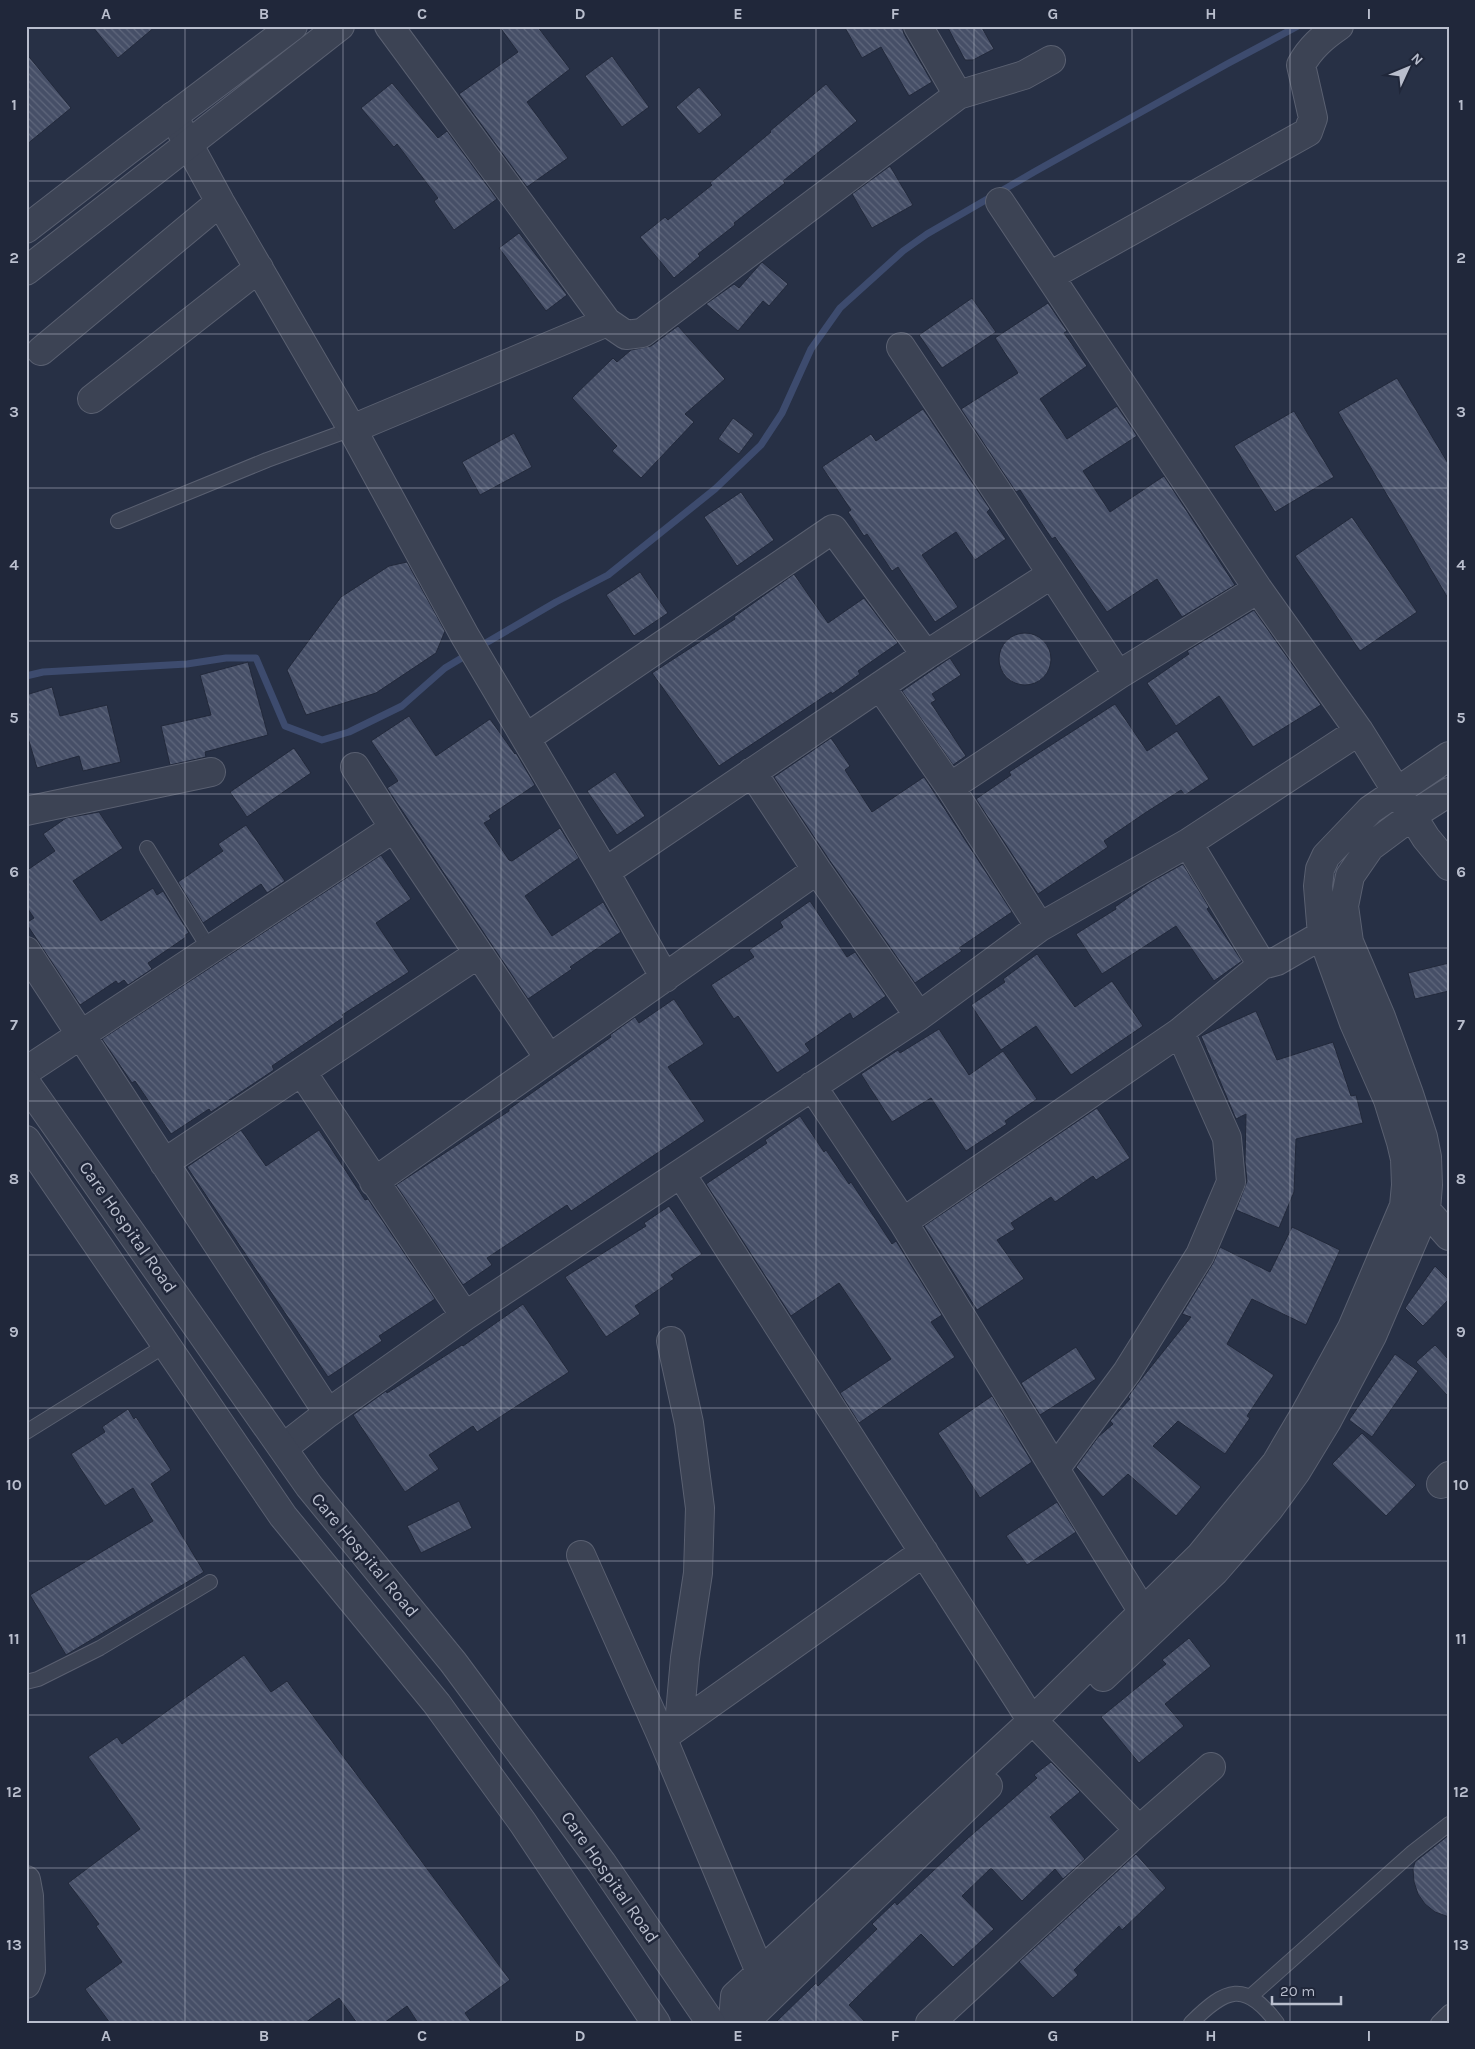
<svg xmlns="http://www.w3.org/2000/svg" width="1475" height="2049" font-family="Karla,sans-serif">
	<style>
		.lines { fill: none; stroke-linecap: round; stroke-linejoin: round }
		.stream { stroke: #3d4b6e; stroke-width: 7 }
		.building { fill: url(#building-back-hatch); stroke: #22293b }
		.service-casing { stroke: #5a6071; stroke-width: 16 }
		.minor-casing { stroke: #5a6071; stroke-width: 30 }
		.tertiary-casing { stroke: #5a6071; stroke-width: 30 }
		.service { stroke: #3c4354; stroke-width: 14 }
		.minor { stroke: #3c4354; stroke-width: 28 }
		.tertiary { stroke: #3c4354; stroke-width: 28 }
		.grid { fill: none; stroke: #b9becd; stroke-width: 1; stroke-opacity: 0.55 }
		.labels { text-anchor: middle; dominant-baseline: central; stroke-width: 5; stroke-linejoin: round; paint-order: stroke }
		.street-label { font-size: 18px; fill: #b9becd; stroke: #20273a }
		.neatline { fill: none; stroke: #b9becd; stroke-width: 2 }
		.grid-label { font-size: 16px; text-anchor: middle; font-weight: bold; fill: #b9becd }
	</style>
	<defs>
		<pattern id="building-back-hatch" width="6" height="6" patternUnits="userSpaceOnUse" patternTransform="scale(1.25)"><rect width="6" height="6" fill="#464f67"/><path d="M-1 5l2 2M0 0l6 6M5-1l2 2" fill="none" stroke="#5f677c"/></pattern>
	</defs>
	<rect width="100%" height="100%" fill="#273045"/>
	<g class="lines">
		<path class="stream" d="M 479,647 L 556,602 L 608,575 L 715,489 L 761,445 L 782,413 L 811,349 L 840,308 L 903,251 L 927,234 L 1034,172 L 1227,64 L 1298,26
			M 26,676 L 43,672 L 187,664 L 226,658 L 256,658 L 285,726 L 322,740 L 349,732 L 402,706 L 445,668 L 470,653"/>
	</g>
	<path class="building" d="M 92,26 L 156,26 L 118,58 Z
		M 499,26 L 537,26 L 570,69 L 527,102 L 568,158 L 527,187 L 459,94 L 518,52 Z
		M 844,26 L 902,26 L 904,34 L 932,82 L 909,96 L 881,47 L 862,58 Z
		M 947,26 L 981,26 L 994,49 L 973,60 L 965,60 Z
		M 26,53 L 71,108 L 26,145 Z
		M 612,56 L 649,107 L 622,127 L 585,76 Z
		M 392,83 L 438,138 L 447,131 L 497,199 L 454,230 L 434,201 L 438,198 L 397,144 L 394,147 L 361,108 Z
		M 826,84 L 857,121 L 783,181 L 785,183 L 734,223 L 735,225 L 698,254 L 700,256 L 674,278 L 640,237 L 665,217 L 668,220 L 712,185 L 710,183 L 771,132 L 770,131 Z
		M 699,87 L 722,115 L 699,134 L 676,107 Z
		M 890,166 L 913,205 L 872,228 L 852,194 Z
		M 519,233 L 567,295 L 546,311 L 499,248 Z
		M 762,262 L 788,284 L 769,306 L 763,301 L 738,331 L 706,304 L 734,284 L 739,288 Z
		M 972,298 L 996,332 L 942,368 L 919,335 Z
		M 1048,303 L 1067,331 L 1064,333 L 1087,366 L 1040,399 L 1067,439 L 1117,406 L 1137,436 L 1083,471 L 1110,512 L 1164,476 L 1235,585 L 1182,617 L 1157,579 L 1107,612 L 1055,537 L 1052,539 L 1020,490 L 1016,492 L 961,409 L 1018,373 L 995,338 Z
		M 678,326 L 725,379 L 685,414 L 694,422 L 641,478 L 612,451 L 617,446 L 572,398 L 613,358 L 617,362 L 631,350 L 651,346 Z
		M 1397,378 L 1449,465 L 1449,600 L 1338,412 Z
		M 923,409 L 990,509 L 987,512 L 1006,539 L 975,560 L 956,532 L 922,555 L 958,607 L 935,622 L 898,567 L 892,571 L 867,534 L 864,536 L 848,512 L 851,510 L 822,467 L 871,434 L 876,441 Z
		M 1294,411 L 1334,477 L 1275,512 L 1234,446 Z
		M 733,418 L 754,434 L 739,454 L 718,439 Z
		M 514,433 L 532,467 L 480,495 L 462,462 Z
		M 741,492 L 774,540 L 737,566 L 704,517 Z
		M 1352,517 L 1417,612 L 1360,651 L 1295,556 Z
		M 407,562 L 445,631 L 436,653 L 376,693 L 306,715 L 287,670 L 341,597 L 389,566 Z
		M 640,572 L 668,613 L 634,636 L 606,595 Z
		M 794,574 L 828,623 L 864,598 L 898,643 L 858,671 L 860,674 L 832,694 L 831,692 L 719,766 L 652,673 L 735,619 L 734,617 Z
		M 1254,610 L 1321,705 L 1253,747 L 1219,696 L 1176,726 L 1147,683 L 1189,654 L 1187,651 Z
		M999 659a26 26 0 1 1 52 0a26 26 0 1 1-52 0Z
		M 950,658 L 961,675 L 932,694 L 936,700 L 931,703 L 966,756 L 953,765 L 902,691 Z
		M 248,662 L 268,735 L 205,752 L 206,757 L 170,765 L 161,726 L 211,715 L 200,675 Z
		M 52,687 L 60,716 L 107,705 L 121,762 L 83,771 L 79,756 L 37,768 L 26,731 L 26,695 Z
		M 1115,704 L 1147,751 L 1177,731 L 1209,779 L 1185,795 L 1181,790 L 1145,813 L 1104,841 L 1108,847 L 1038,894 L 976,799 L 1011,775 L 1009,772 Z
		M 409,716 L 436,756 L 490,719 L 515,754 L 516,753 L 535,785 L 489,816 L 491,819 L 484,823 L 509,860 L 512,861 L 560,828 L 579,858 L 525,896 L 552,936 L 603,902 L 621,932 L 570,967 L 572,969 L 528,999 L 387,788 L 398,781 L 371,741 Z
		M 831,738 L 850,766 L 845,770 L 872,812 L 924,777 L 1012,912 L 959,948 L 962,951 L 915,983 L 830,861 L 774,777 Z
		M 294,748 L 311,773 L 247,817 L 230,792 Z
		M 615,772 L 645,816 L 617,835 L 587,791 Z
		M 99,812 L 123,848 L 73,881 L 101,921 L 153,888 L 157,895 L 163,891 L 189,933 L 185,935 L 186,937 L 148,963 L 152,969 L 128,985 L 124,980 L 118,984 L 116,981 L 80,1005 L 26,923 L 34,918 L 26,906 L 26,871 L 55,851 L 43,834 L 66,818 Z
		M 246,825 L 285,881 L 267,893 L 261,884 L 203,923 L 178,882 L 223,851 L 218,844 Z
		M 381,855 L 411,899 L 376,923 L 409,972 L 342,1015 L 344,1017 L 272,1066 L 274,1070 L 211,1112 L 209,1109 L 171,1134 L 135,1081 L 132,1083 L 102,1039 Z
		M 1183,864 L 1209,907 L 1207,909 L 1242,961 L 1214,981 L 1176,926 L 1102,974 L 1076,934 L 1116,909 L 1115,907 L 1149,883 Z
		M 810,901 L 847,957 L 855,952 L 886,996 L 853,1019 L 850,1013 L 805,1044 L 810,1051 L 777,1073 L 738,1016 L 734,1019 L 711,985 L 754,957 L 749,950 L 783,927 L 780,922 Z
		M 1037,954 L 1075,1007 L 1112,981 L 1143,1026 L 1071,1075 L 1036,1026 L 1001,1050 L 971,1005 L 1005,982 L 1003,979 Z
		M 1449,963 L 1449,991 L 1415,999 L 1408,973 Z
		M 674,999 L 704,1044 L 668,1067 L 705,1121 L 571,1211 L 567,1205 L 487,1258 L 492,1265 L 463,1285 L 396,1185 L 509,1111 L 509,1109 L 611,1037 L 610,1035 L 635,1017 L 639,1023 Z
		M 1256,1011 L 1277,1060 L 1333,1042 L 1351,1096 L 1356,1095 L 1363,1123 L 1296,1139 L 1294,1192 L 1279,1228 L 1236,1210 L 1247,1181 L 1245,1162 L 1246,1114 L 1236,1119 L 1201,1036 Z
		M 939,1029 L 969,1075 L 1003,1051 L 1037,1099 L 1005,1121 L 1007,1124 L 966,1151 L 931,1098 L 892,1122 L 861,1074 L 898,1050 L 900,1053 Z
		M 1097,1108 L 1130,1158 L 1096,1180 L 1093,1176 L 1055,1202 L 1051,1197 L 1011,1223 L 1015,1229 L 997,1240 L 1024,1279 L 977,1310 L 924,1226 Z
		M 800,1116 L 824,1152 L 826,1150 L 849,1184 L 851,1182 L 892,1244 L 896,1241 L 942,1315 L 931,1322 L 955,1357 L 859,1423 L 840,1393 L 891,1359 L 839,1283 L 791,1316 L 706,1184 L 767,1143 L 765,1140 Z
		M 241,1130 L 266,1166 L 319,1130 L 365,1200 L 368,1199 L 435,1299 L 379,1336 L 382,1341 L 328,1377 L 187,1167 Z
		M 669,1206 L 702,1254 L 671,1275 L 674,1279 L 635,1306 L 640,1314 L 606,1337 L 565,1277 L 646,1226 L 644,1223 Z
		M 1292,1227 L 1340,1250 L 1306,1325 L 1252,1299 L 1227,1344 L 1274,1375 L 1247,1416 L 1250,1418 L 1225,1454 L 1178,1421 L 1153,1446 L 1201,1487 L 1176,1516 L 1128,1474 L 1103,1497 L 1076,1467 L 1098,1437 L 1113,1424 L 1110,1421 L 1130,1399 L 1128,1397 L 1138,1383 L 1191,1317 L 1182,1314 L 1213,1263 L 1220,1247 L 1270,1272 Z
		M 1435,1266 L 1449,1280 L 1449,1299 L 1423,1326 L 1405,1308 Z
		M 523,1304 L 569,1372 L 477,1432 L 473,1426 L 429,1455 L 439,1469 L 405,1492 L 353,1415 L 386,1391 L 387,1393 L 462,1345 L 463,1346 Z
		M 1435,1345 L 1449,1360 L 1449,1397 L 1416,1362 Z
		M 1076,1347 L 1096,1379 L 1040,1415 L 1021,1383 Z
		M 1395,1354 L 1418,1371 L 1372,1437 L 1349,1420 Z
		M 992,1396 L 1032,1462 L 980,1498 L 938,1433 Z
		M 128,1409 L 134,1419 L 136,1417 L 171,1470 L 151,1484 L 204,1572 L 66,1655 L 30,1595 L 153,1521 L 133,1488 L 105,1506 L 71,1454 L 105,1432 L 102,1427 Z
		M 1362,1433 L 1416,1485 L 1386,1516 L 1332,1464 Z
		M 459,1501 L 472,1528 L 421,1553 L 407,1526 Z
		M 1057,1502 L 1076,1532 L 1027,1565 L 1006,1536 Z
		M 1189,1638 L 1211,1666 L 1165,1704 L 1184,1726 L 1139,1763 L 1101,1717 L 1166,1664 L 1162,1660 Z
		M 244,1655 L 271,1692 L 287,1681 L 510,1980 L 465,2013 L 472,2023 L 418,2023 L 407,2006 L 384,2023 L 357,2023 L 339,1998 L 305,2023 L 110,2023 L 85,1989 L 122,1962 L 96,1926 L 99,1924 L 68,1883 L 140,1829 L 88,1757 L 117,1737 L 122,1744 Z
		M 1051,1762 L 1080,1792 L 1050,1817 L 1085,1859 L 1063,1879 L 1055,1869 L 1022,1901 L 991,1868 L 962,1896 L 994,1929 L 953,1967 L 921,1934 L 849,2005 L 866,2023 L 775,2023 L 816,1983 L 818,1986 L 877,1929 L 872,1924 L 895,1902 L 897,1905 L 967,1839 L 1037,1778 L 1034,1775 Z
		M 1449,1835 L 1449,1917 L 1435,1912 L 1425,1904 L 1418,1894 L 1414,1882 L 1413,1869 L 1415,1862 Z
		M 1136,1854 L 1166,1888 L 1122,1930 L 1119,1926 L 1074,1970 L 1078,1975 L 1053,1998 L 1019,1962 Z"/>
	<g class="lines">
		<defs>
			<path id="service" d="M 118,521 L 267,460 L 352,429
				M 147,848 L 210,950
				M 26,1432 L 166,1345
				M 26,1682 L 38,1679 L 100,1648 L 210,1582
				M 1251,1996 L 1413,1852 L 1449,1824
				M 1191,2023 C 1226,1988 1245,1980 1277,2023
				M 1438,2023 L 1449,2012"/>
			<path id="minor" d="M 389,26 L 607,322 L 626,335 L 642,333 L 958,95 L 1024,75 L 1051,60
				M 918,26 L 958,95
				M 173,116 L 220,202 L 352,429 L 465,636 L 605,872 L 665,978
				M 1000,202 L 1258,589 L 1359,731 L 1426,838 L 1449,866
				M 1050,276 L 1308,132 L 1313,118 L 1301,65 C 1310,48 1323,37 1339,26
				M 901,347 L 1052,574 L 1118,675
				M 41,351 L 220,202
				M 92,399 L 259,268
				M 352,429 L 607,322
				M 880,686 L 950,787 L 1040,927
				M 526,738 L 833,529 L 926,655
				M 355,767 L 394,828 L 549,1058
				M 752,772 L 817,870 L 919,1016
				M 950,787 L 1118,675 L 1258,589
				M 26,811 L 211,772
				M 1188,843 L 1262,965
				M 605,872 L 926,655 L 1052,574
				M 26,951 L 328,1413
				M 26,1071 L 394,828
				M 302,1072 L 465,1316
				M 812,1086 L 903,1222 L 1143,1612
				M 164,1163 L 478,954
				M 681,1174 L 1032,1721
				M 374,1182 L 817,870
				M 1426,1210 L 1449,1236
				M 903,1222 L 1180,1032 L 1262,965 L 1277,961 L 1322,935
				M 671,1341 L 689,1423 L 700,1508 L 698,1573 L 685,1658 L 679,1725
				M 283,1448 L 328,1413 L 465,1316 L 919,1016 L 1040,927 L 1188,843 L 1359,731
				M 1055,1469 L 1127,1372 L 1200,1255 L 1231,1182 L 1227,1138 L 1180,1032
				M 1441,1484 L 1449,1476
				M 581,1555 L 662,1737 L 760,1972
				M 1103,1677 L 1215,1571 L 1269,1509 L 1296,1472 L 1327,1421 L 1372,1336 L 1426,1210 L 1428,1185 L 1427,1157 L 1423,1137 L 1409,1094 L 1381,1017 L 1349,942 L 1344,906 L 1350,876 L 1370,847 L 1413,815 L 1449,792
				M 670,1732 L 924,1552
				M 1044,1732 L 1139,1830
				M 26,1880 L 29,1896 L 31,1970 L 26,1984
				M 733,2020 L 753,2014 L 988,1786
				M 731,2023 L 733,2020 L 735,1996 L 1032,1721 L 1200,1556 L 1276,1463 L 1306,1412 L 1352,1328 L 1404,1206 L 1406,1185 L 1405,1159 L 1401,1142 L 1388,1100 L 1354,1023 L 1322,935 L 1318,886 L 1320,869 L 1326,856 L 1370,810 L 1449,756
				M 930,2023 L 1139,1830 L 1211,1767"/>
			<path id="tertiary" d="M 26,229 L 127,151 L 293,26
				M 26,271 L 340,26
				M 26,1083 L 309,1486 L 453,1662 L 602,1863 L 711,2023
				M 26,1140 L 283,1516 L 437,1704 L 523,1823 L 656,2023"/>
		</defs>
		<use href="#service" class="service-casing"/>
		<use href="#minor" class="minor-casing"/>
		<use href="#tertiary" class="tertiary-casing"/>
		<use href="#service" class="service"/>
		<use href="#minor" class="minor"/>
		<use href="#tertiary" class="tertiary"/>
	</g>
	<path class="grid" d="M 185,26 L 185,2023M 343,26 L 343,2023M 501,26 L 501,2023M 659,26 L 659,2023M 816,26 L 816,2023M 974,26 L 974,2023M 1132,26 L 1132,2023M 1290,26 L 1290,2023M 26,181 L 1449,181M 26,334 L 1449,334M 26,488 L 1449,488M 26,641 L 1449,641M 26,794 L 1449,794M 26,948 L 1449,948M 26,1101 L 1449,1101M 26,1255 L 1449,1255M 26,1408 L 1449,1408M 26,1561 L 1449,1561M 26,1715 L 1449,1715M 26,1868 L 1449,1868"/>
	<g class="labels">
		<g class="street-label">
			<text transform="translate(128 1227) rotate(55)">Care Hospital Road</text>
			<text transform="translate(365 1555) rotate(50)">Care Hospital Road</text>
			<text transform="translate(610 1877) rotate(55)">Care Hospital Road</text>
		</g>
	</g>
	<rect width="1475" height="2049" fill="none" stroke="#20273a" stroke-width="55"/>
	<g transform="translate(1408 68) rotate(46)" stroke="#20273a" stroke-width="4" paint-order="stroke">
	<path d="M0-4L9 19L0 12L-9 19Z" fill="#b9becd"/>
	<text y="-8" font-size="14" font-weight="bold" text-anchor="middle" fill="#b9becd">N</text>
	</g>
	<path d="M1272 1996v8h69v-8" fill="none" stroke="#b9becd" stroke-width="2.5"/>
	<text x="1280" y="1996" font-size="15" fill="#b9becd" stroke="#20273a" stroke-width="4" paint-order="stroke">20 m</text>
	<rect x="28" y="28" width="1420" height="1994" class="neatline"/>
	<g class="grid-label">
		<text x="106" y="19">A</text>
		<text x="264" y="19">B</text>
		<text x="422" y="19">C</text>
		<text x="580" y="19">D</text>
		<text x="738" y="19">E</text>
		<text x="895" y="19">F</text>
		<text x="1053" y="19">G</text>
		<text x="1211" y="19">H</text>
		<text x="1369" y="19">I</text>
		<text x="14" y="110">1</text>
		<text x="1461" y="110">1</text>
		<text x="14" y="263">2</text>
		<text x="1461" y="263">2</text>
		<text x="14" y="417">3</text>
		<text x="1461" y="417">3</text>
		<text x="14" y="570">4</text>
		<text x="1461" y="570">4</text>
		<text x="14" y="723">5</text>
		<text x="1461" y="723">5</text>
		<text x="14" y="877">6</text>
		<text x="1461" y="877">6</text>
		<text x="14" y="1030">7</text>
		<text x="1461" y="1030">7</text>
		<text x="14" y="1184">8</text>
		<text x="1461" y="1184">8</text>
		<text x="14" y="1337">9</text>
		<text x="1461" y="1337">9</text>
		<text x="14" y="1490">10</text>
		<text x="1461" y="1490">10</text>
		<text x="14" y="1644">11</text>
		<text x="1461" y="1644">11</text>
		<text x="14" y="1797">12</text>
		<text x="1461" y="1797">12</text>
		<text x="14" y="1950">13</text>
		<text x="1461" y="1950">13</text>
		<text x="106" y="2041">A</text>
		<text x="264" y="2041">B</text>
		<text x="422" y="2041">C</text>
		<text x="580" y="2041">D</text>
		<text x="738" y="2041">E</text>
		<text x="895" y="2041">F</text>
		<text x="1053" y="2041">G</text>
		<text x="1211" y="2041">H</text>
		<text x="1369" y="2041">I</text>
	</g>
</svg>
